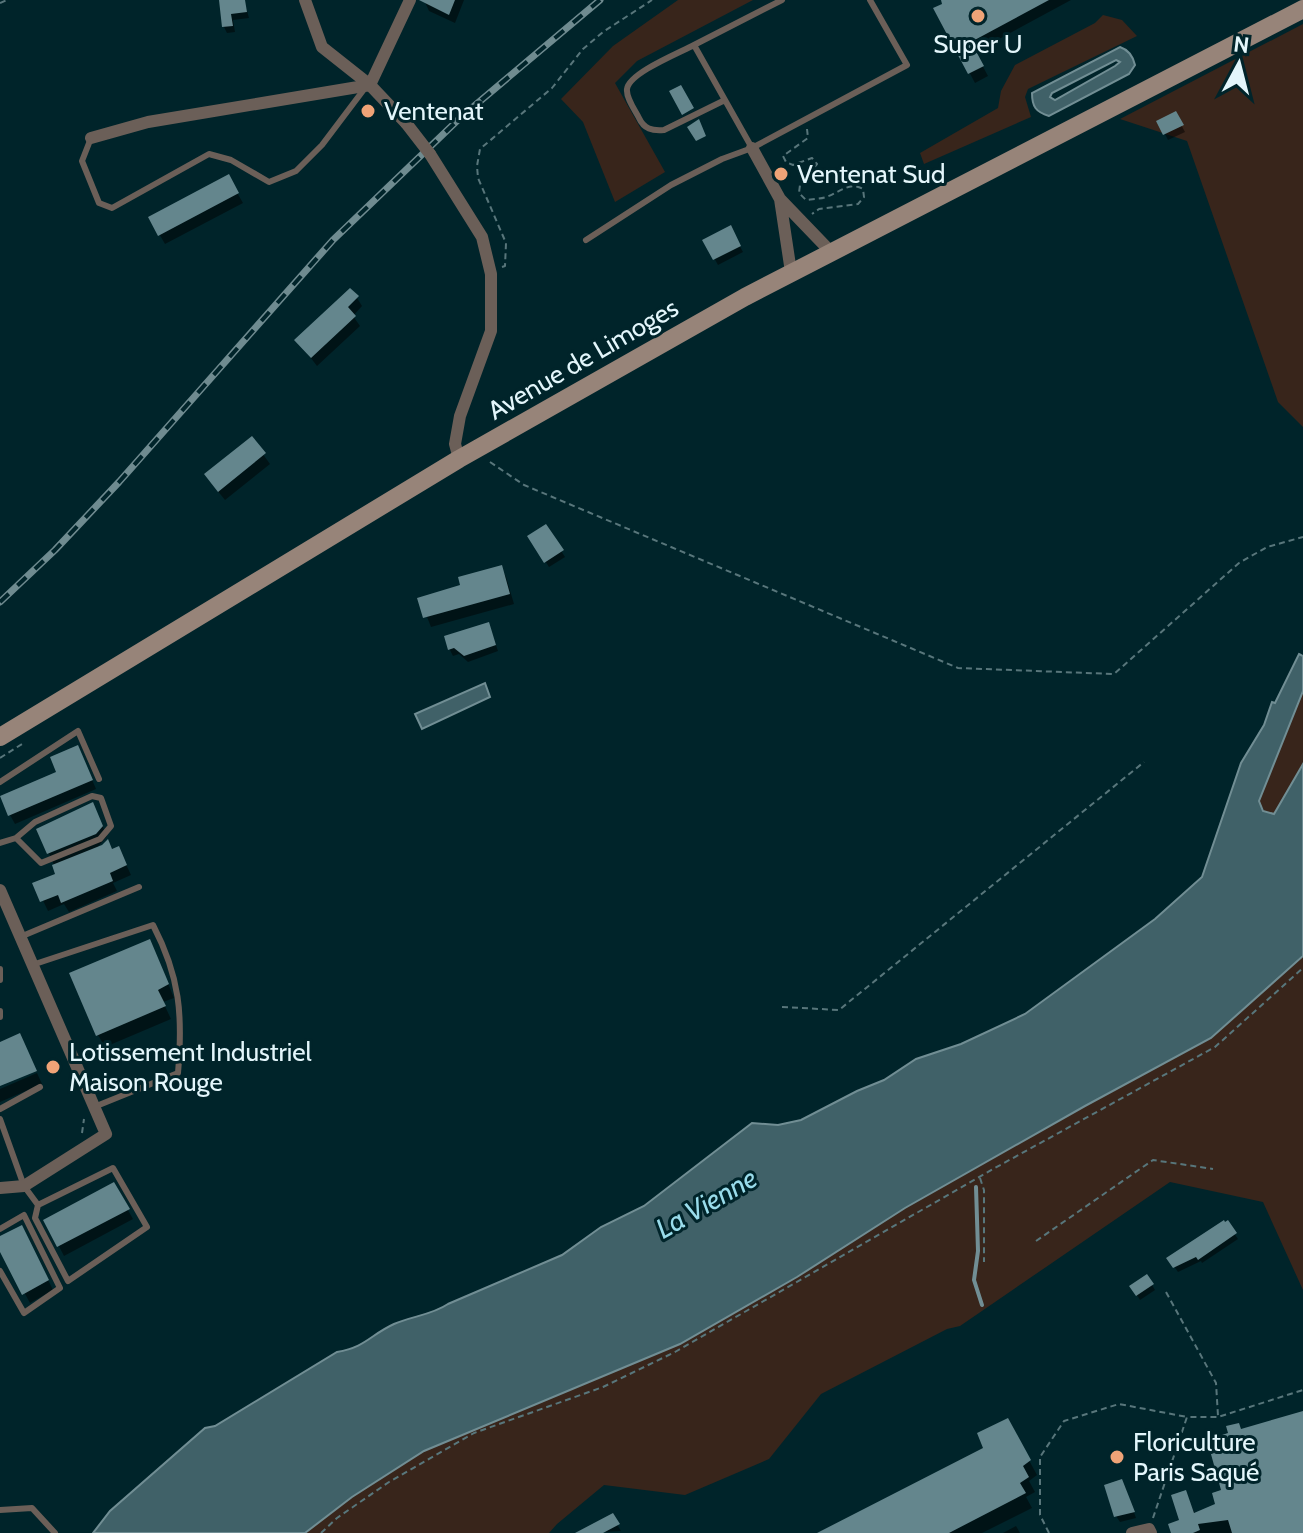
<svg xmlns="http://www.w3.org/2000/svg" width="1303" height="1533" font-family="Cabin,sans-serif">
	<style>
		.green { fill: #38251b }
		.water { fill: #406168; stroke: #718e94; stroke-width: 2; fill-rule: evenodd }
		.shadow { fill: #0007 }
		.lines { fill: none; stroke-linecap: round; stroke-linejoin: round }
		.stream { stroke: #718e94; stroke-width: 4 }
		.building { fill: #64868d }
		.path { stroke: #58767b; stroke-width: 2; stroke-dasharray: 6 4; stroke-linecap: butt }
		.service { stroke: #6b5f58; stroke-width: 6 }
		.minor { stroke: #6b5f58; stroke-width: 12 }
		.secondary { stroke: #978479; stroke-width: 18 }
		.rail-casing { stroke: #6f8b90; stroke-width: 7 }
		.rail { stroke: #00242a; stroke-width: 4; stroke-dasharray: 12; stroke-linecap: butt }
		.minor-bridge { stroke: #6b5f58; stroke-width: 12 }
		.poi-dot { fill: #efa377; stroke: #00242a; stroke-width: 3 }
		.labels { text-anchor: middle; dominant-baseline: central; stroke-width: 6; stroke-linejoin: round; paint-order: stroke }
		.poi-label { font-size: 26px; fill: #e3f6fb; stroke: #00242a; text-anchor: start }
		.street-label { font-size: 26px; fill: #e3f6fb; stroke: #00242a }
		.water-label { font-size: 28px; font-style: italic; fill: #99dceb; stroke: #00242a }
	</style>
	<rect width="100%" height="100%" fill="#00242a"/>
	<path class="green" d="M 678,0 L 753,0 L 637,61 L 615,83 L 665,172 L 615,202 L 583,122 L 561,99 L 613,46 Z
		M 1103,15 L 1122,20 L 1137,36 L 1028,89 L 1025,97 L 1031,117 L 924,164 L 920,153 L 998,108 L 1001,91 L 1015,65 L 1095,23 Z
		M 1303,24 L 1303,427 L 1278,402 L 1187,141 L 1120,119 Z
		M 1303,691 L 1303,764 L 1279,808 L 1274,814 L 1265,813 L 1259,801 Z
		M 1303,956 L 1303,1290 L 1263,1202 L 1170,1182 L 960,1326 L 947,1329 L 821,1394 L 769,1459 L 685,1495 L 604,1485 L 557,1524 L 549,1533 L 278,1533 L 310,1503 L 424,1451 L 680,1344 L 797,1277 L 905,1208 L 1085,1106 L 1211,1038 Z"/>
	<path class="water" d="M 1120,47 C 1129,50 1133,56 1135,65 L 1129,74 L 1049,116 C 1036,112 1032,107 1032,93 ZM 1116,60 L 1120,62 L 1115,66 L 1055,100 L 1050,97 L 1052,93 Z
		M 1299,654 L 1303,656 L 1303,691 L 1259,801 L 1263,811 L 1274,814 L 1303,764 L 1303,956 L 1211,1038 L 1085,1106 L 905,1208 L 797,1277 L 680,1344 L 424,1451 L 352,1497 L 305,1533 L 93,1533 L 110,1511 L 205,1428 L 215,1426 L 337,1352 C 366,1347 370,1335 394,1324 C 412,1316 432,1315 448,1304 L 562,1255 L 601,1227 L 644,1206 L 752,1123 L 778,1125 L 801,1120 L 857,1091 L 884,1080 L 916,1059 L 961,1044 L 1025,1014 L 1155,919 L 1202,877 L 1241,763 L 1264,725 L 1272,702 L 1275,703 Z
		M 485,683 L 490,697 L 422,729 L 415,714 Z"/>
	<path class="shadow" d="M 244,0 L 249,18 L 233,20 L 235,32 L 227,33 L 224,27 L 221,2 Z
		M 424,0 L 464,0 L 455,23 L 429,11 Z
		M 943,0 L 1071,0 L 975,52 L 988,76 L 975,83 L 936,9 L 945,4 Z
		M 1175,113 L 1185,132 L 1168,140 L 1159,122 Z
		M 228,177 L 243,203 L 165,244 L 150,218 Z
		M 730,228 L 743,252 L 718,265 L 705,241 Z
		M 357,298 L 362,306 L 353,316 L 360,326 L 317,366 L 297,340 Z
		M 252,439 L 270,464 L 225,500 L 212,484 Z
		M 546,527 L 565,557 L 549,567 L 530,537 Z
		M 501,567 L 506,577 L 514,604 L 431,627 L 420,599 L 463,586 Z
		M 491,631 L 498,651 L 468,662 L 459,654 L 453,656 L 450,650 L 446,637 Z
		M 82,756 L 96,789 L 15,824 L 10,815 Z
		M 97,814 L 107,836 L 97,848 L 123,858 L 131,875 L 113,883 L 117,891 L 69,912 L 64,904 L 48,911 L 35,884 L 58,875 L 49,853 Z
		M 156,954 L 174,998 L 163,1002 L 171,1019 L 105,1047 L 98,1035 Z
		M 37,1073 L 42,1084 L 0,1102 L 0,1089 Z
		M 113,1184 L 133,1219 L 64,1256 L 46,1221 Z
		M 1227,1223 L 1238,1239 L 1202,1263 L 1201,1261 L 1178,1272 L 1169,1259 Z
		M 27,1237 L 53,1290 L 30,1303 L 0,1248 L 0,1238 Z
		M 1147,1277 L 1155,1290 L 1140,1300 L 1132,1287 Z
		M 1303,1413 L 1303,1533 L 1173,1533 L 1182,1521 L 1185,1493 L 1195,1514 L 1217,1505 L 1242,1431 Z
		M 1007,1420 L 1037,1475 L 1029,1481 L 1035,1492 L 1026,1497 L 1032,1508 L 982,1533 L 821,1533 L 986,1449 Z
		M 1125,1487 L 1136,1518 L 1120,1522 L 1116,1516 Z
		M 612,1516 L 621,1531 L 588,1533 Z
		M 1016,1526 L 1020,1533 L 1003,1533 Z"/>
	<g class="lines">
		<path class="stream" d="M 976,1187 L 978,1251 L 974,1280 L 982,1305"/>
	</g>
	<path class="building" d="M 219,0 L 245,0 L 247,12 L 231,14 L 233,26 L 222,27 Z
		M 419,0 L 455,0 L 449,15 Z
		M 941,0 L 1049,0 L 971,42 L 984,66 L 968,74 L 933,8 L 942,4 Z
		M 681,85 L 694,108 L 682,115 L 669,91 Z
		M 1176,111 L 1184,125 L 1163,135 L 1156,121 Z
		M 699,119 L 706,136 L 696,141 L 687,127 Z
		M 229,174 L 239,193 L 158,236 L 148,217 Z
		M 731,225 L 741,246 L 713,260 L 702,240 Z
		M 350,288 L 359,296 L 348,307 L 356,316 L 311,358 L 294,340 Z
		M 252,436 L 266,453 L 218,492 L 204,474 Z
		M 546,524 L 564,550 L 544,563 L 527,536 Z
		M 502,565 L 510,594 L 423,618 L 417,598 L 460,585 L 458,577 Z
		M 489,622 L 496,645 L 464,656 L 454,648 L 448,650 L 444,636 Z
		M 78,745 L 93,780 L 8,816 L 0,796 L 56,772 L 50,757 Z
		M 93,802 L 103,826 L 96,834 L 47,854 L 36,829 Z
		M 108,839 L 112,849 L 119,846 L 127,865 L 110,873 L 113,881 L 61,903 L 58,895 L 40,902 L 32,883 L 55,874 L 52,865 L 102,845 Z
		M 150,939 L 169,984 L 158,990 L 166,1006 L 96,1036 L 69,973 Z
		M 20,1033 L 37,1071 L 0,1086 L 0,1042 Z
		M 114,1182 L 130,1209 L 57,1247 L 43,1220 Z
		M 1224,1220 L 1225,1222 L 1228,1220 L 1237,1233 L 1198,1260 L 1196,1257 L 1173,1268 L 1166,1258 Z
		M 22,1225 L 49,1280 L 22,1295 L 0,1252 L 0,1236 Z
		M 1147,1274 L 1154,1284 L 1136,1296 L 1129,1286 Z
		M 1303,1411 L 1303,1533 L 1232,1533 L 1228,1520 L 1198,1524 L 1200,1530 L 1193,1533 L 1171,1533 L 1168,1524 L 1179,1520 L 1171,1495 L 1186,1490 L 1194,1513 L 1215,1504 L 1212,1493 L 1221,1490 L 1207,1440 L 1228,1433 L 1226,1426 L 1239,1423 L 1241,1429 Z
		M 1008,1418 L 1031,1460 L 1023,1466 L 1029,1477 L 1020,1483 L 1026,1493 L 949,1533 L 817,1533 L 983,1448 L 977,1433 Z
		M 1122,1479 L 1135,1512 L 1114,1517 L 1104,1485 Z
		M 613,1513 L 620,1524 L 603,1533 L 575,1533 Z"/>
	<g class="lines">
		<path class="path" d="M 0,3 L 7,0
			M 807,129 L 808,138 L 783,156 L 786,162 L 793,165 L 812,158 L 817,164 L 800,185 L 799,193 L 806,200 C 813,199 820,199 826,197 C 839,193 849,181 863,189 L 864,197 L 858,204 L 819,209 L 812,214
			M 502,267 L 505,266 L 506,243 L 478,178 L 477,166 L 480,149 L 552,88 L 583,49 L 603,32 L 652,0
			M 490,462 L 524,485 L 958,668 L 1114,674 L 1239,563 L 1267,547 L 1303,537
			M 0,758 L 22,744
			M 782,1007 L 839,1010 L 1144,762
			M 82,1133 L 84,1119
			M 980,1178 L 984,1190 L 984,1262
			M 1036,1241 L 1153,1160 L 1213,1169
			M 1166,1292 L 1216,1383 L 1218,1416
			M 1153,1518 L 1187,1417 L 1218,1417 L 1303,1390
			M 321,1533 L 337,1518 L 389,1482 L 474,1433 L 603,1387 L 675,1352 L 993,1169 L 1215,1047 L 1303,968
			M 1049,1533 L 1040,1515 L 1040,1457 L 1064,1421 L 1119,1404 L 1187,1417"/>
		<path class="service" d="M 694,45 L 782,0
			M 725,100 L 664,130 C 652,131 644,129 639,118 C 635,110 626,98 627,89 C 629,73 679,53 694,45 L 752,148
			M 91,138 L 82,161 L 99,203 L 112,208 L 209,154 L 231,160 L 269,182 L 296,171 L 322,145 L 365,88
			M 586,240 L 671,185 L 722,159 L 752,148 L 907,65 L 870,0
			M 0,782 L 78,731 L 99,779
			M 0,843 L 16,838 L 35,822 L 92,796 L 101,798 L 111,826 L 100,839 L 41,863 L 16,838
			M 20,937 L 139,887
			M 32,965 L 153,925 C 180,977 183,1015 178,1073 L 94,1107
			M 0,969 L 0,980
			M 0,1011 L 0,1017
			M 0,1109 L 40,1087
			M 0,1119 L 24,1186 L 38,1205 L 35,1218 L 68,1281 L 147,1227 L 113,1168 L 38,1205
			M 0,1229 L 24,1215 L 60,1288 L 24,1313 L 0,1271
			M 0,1510 L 32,1508 L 55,1533"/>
		<path class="minor" d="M 305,0 L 322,47 L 370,85
			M 406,123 L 370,85 L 410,0
			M 91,138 L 148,122 L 370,85
			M 752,148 L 780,199 L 830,251
			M 430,154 L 482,237 L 491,274 L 491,331 L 460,416 L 455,444 L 459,459
			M 780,199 L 791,272
			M 0,890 L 106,1134 L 24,1186 L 0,1188
			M 1132,1533 L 1149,1529 L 1151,1533"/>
		<path class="secondary" d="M 0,737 L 459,459 L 745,297 L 1303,9"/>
		<defs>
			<path id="rail" d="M 0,602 L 55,550 L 119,482 L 333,240 L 460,118 L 600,0"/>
		</defs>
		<use href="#rail" class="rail-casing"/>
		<use href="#rail" class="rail"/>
		<path class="minor-bridge" d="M 406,123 L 430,154"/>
	</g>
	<g class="poi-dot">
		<circle cx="978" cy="16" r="8"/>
		<circle cx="368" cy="111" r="8"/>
		<circle cx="781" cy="174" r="8"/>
		<circle cx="53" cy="1067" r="8"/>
		<circle cx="1117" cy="1457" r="8"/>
	</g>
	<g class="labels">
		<g class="poi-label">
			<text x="978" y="44" text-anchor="middle">Super U</text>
			<text x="384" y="111">Ventenat</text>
			<text x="797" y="174">Ventenat Sud</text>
			<text x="69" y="1052">Lotissement Industriel<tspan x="69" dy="30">Maison Rouge</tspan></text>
			<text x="1133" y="1442">Floriculture<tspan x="1133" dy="30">Paris Saqué</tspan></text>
		</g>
		<g class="street-label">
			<text transform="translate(583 359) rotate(-30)">Avenue de Limoges</text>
		</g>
		<g class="water-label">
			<text transform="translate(706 1203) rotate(-30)">La Vienne</text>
		</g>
	</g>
	<g transform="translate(1239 64) rotate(7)" stroke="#00242a" stroke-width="6" paint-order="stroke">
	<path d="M0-6L14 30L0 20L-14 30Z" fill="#e3f6fb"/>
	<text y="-12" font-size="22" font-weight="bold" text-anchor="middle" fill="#e3f6fb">N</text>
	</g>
</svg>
